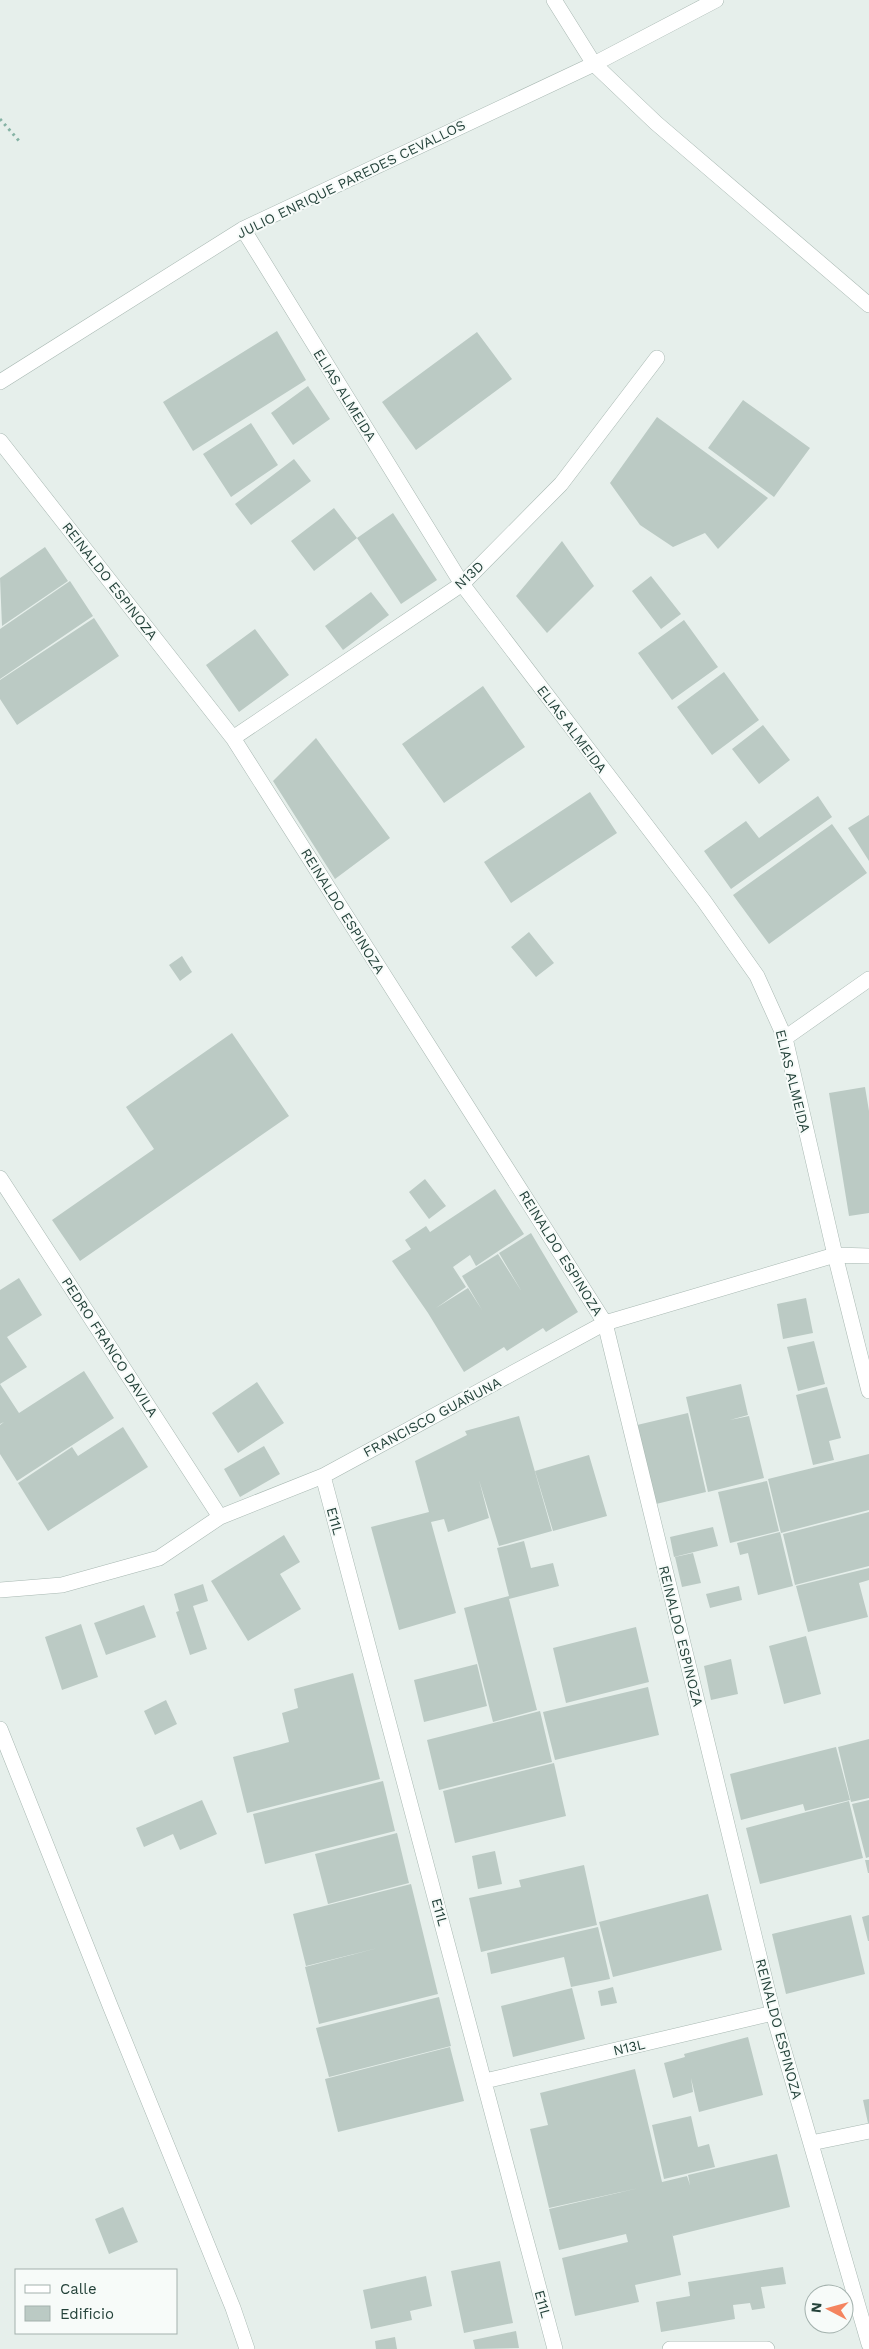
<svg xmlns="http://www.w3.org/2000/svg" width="869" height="2349" font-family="'Work Sans',sans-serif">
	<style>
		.building { fill: #bbcac4 }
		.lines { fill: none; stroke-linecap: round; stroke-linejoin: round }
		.minor-casing { stroke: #a8b8b2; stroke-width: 16 }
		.path { stroke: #86b3a5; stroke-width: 3; stroke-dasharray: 2.5 4; stroke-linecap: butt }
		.minor { stroke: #fff; stroke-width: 15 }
		.labels { text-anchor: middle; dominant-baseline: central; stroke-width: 4; stroke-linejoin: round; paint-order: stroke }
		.street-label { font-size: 14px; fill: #24423a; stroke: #f7fbf9 }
	</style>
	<rect width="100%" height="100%" fill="#e6efeb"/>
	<path class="building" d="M 277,331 L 306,380 L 193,451 L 163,402 Z
		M 477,332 L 512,379 L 416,450 L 382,402 Z
		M 308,386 L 330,419 L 293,445 L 271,413 Z
		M 743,400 L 810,448 L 774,497 L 708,448 Z
		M 657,417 L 768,498 L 718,549 L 705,533 L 673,547 L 640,525 L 610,483 Z
		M 251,423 L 278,465 L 231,497 L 203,454 Z
		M 294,459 L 311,481 L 251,525 L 235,504 Z
		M 334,508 L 357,538 L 314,571 L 291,541 Z
		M 393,513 L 437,580 L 401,604 L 357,538 Z
		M 562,541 L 594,586 L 547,633 L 516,596 Z
		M 45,547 L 68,581 L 2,626 L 0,578 Z
		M 651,576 L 681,614 L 661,629 L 632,591 Z
		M 70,581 L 93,616 L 0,679 L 0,629 Z
		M 371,592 L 389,615 L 343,650 L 325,626 Z
		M 94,618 L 119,656 L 17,725 L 0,699 L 0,680 Z
		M 684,620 L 718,667 L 672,700 L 638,653 Z
		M 255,629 L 289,675 L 239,712 L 206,665 Z
		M 724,672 L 759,720 L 712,755 L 677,707 Z
		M 483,686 L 525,747 L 444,803 L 402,744 Z
		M 763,725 L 790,760 L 759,784 L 732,749 Z
		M 316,738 L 390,838 L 335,879 L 273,781 Z
		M 590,792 L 617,833 L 511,903 L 484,862 Z
		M 818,796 L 832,817 L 731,889 L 704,851 L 746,821 L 759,838 Z
		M 869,815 L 869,861 L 848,828 Z
		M 832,824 L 867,873 L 769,944 L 733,895 Z
		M 529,932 L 554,963 L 536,977 L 511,947 Z
		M 182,956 L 192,972 L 180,981 L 169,965 Z
		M 232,1033 L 289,1116 L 80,1261 L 52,1220 L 154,1149 L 126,1107 Z
		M 865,1087 L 869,1111 L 869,1213 L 849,1216 L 829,1093 Z
		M 425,1179 L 446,1206 L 429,1219 L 409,1192 Z
		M 495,1189 L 524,1234 L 476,1266 L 470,1255 L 453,1267 L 466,1287 L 436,1308 L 468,1288 L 482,1310 L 462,1276 L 498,1254 L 522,1292 L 499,1253 L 531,1233 L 578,1312 L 546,1332 L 543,1328 L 507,1351 L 504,1347 L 464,1372 L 428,1313 L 392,1261 L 411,1249 L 405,1240 L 426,1226 L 430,1232 Z
		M 19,1278 L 42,1315 L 7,1337 L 27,1367 L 0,1384 L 19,1413 L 84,1371 L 114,1418 L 17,1481 L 0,1454 L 0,1425 L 4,1422 L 0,1424 L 0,1290 Z
		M 806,1298 L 813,1333 L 783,1339 L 777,1304 Z
		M 814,1341 L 825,1384 L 798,1391 L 787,1347 Z
		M 257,1382 L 284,1423 L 238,1453 L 212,1413 Z
		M 741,1384 L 748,1415 L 730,1420 L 749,1416 L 764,1478 L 708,1492 L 686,1397 Z
		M 827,1387 L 841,1438 L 829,1441 L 834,1460 L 813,1465 L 796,1395 Z
		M 688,1413 L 706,1492 L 656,1504 L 637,1425 Z
		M 519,1416 L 552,1531 L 499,1546 L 479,1480 L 489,1518 L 448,1532 L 444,1519 L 431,1522 L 456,1613 L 399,1630 L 371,1527 L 429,1512 L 415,1461 L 467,1435 L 465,1431 Z
		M 123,1427 L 148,1467 L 48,1531 L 18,1483 L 72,1447 L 78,1456 Z
		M 264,1446 L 280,1474 L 240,1497 L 224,1469 Z
		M 869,1454 L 869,1510 L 781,1533 L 768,1479 Z
		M 589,1455 L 607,1516 L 553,1531 L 535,1471 Z
		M 767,1481 L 779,1531 L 730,1543 L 718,1492 Z
		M 869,1512 L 869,1566 L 795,1585 L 783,1534 Z
		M 713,1527 L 718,1546 L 674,1557 L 670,1537 Z
		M 780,1532 L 793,1586 L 758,1595 L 748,1553 L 740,1555 L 737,1543 Z
		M 284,1535 L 300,1562 L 280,1574 L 301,1609 L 248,1641 L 211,1581 Z
		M 524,1541 L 531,1568 L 553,1563 L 559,1586 L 509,1599 L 537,1710 L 493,1722 L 464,1608 L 509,1596 L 497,1548 Z
		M 693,1553 L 701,1583 L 682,1587 L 675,1557 Z
		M 869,1568 L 869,1580 L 859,1583 L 868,1617 L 808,1632 L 796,1586 Z
		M 203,1584 L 208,1601 L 193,1606 L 207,1649 L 190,1655 L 176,1612 L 179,1611 L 174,1594 Z
		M 739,1586 L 742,1600 L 710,1608 L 706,1594 Z
		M 144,1605 L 156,1637 L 106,1655 L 94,1623 Z
		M 81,1624 L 98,1677 L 62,1690 L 45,1637 Z
		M 636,1627 L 649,1682 L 566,1703 L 553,1648 Z
		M 806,1636 L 821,1694 L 784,1704 L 769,1646 Z
		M 731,1659 L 738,1694 L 711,1700 L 704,1666 Z
		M 477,1664 L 487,1706 L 424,1722 L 414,1680 Z
		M 353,1673 L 380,1779 L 247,1813 L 233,1757 L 289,1742 L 282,1713 L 298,1708 L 294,1689 Z
		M 648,1687 L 659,1735 L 555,1760 L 543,1712 Z
		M 166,1700 L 177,1724 L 155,1735 L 144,1711 Z
		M 540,1711 L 552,1762 L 439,1790 L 427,1740 Z
		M 869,1739 L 869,1798 L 851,1802 L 838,1747 Z
		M 836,1747 L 850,1800 L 805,1811 L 803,1804 L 741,1820 L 730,1774 Z
		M 554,1763 L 566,1816 L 455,1843 L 443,1791 Z
		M 383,1781 L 395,1831 L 265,1864 L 253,1814 Z
		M 202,1800 L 217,1834 L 180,1850 L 173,1834 L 144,1847 L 136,1828 Z
		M 869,1800 L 869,1857 L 866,1858 L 852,1804 Z
		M 849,1801 L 863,1858 L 760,1884 L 746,1828 Z
		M 397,1833 L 409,1883 L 328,1904 L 315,1854 Z
		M 495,1851 L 502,1884 L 478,1889 L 472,1856 Z
		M 865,1860 L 869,1860 L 869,1873 L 868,1873 Z
		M 584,1865 L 597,1925 L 481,1952 L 469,1898 L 521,1887 L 519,1880 Z
		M 411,1884 L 438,1994 L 319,2024 L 305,1967 L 378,1948 L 306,1966 L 293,1914 Z
		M 708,1894 L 722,1950 L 613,1977 L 599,1922 Z
		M 851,1915 L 865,1974 L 786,1994 L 772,1934 Z
		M 869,1915 L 869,1941 L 868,1941 L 862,1917 Z
		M 598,1927 L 610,1979 L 571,1987 L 564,1957 L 491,1974 L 487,1953 Z
		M 613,1987 L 617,2003 L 601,2006 L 598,1991 Z
		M 572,1988 L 585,2039 L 513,2057 L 501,2006 Z
		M 439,1997 L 451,2046 L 329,2077 L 316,2028 Z
		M 748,2037 L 763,2095 L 699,2112 L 691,2078 L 693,2092 L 673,2098 L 664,2063 L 685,2057 L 684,2054 Z
		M 450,2047 L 464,2101 L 338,2132 L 325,2079 Z
		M 635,2069 L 662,2182 L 687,2176 L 690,2185 L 688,2175 L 777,2154 L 790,2207 L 673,2236 L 672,2232 L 681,2275 L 635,2285 L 639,2302 L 575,2316 L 562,2258 L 628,2242 L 626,2234 L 559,2250 L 549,2209 L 639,2188 L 549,2208 L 530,2129 L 548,2125 L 540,2093 Z
		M 869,2099 L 869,2123 L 868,2123 L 863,2100 Z
		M 691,2116 L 698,2147 L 709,2144 L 715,2167 L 664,2179 L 652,2125 Z
		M 123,2207 L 138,2242 L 109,2254 L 95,2219 Z
		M 500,2261 L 513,2323 L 464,2333 L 451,2271 Z
		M 783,2267 L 786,2284 L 761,2287 L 765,2308 L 752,2310 L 750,2303 L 733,2305 L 735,2319 L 661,2332 L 656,2302 L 690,2296 L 688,2282 Z
		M 426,2276 L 432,2306 L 410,2311 L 412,2320 L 371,2329 L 363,2290 Z
		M 516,2331 L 519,2348 L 475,2349 L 473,2340 Z
		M 395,2337 L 397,2349 L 376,2349 L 375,2341 Z"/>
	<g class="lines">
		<defs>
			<path id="minor" d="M 554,0 L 594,64 L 656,123 L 869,305
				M 243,229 L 462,584 L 704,901 L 757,976 L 785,1038 L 835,1255 L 869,1391
				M 0,382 L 243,229 L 594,64 L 716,0
				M 0,441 L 233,738 L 605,1323 L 773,2013 L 869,2344
				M 233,738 L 462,584 L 561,484 L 657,358
				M 785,1038 L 869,979
				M 0,1178 L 220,1517
				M 323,1476 L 555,2349
				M 0,1590 L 62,1585 L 159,1558 L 220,1517 L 323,1476 L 605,1323 L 835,1255 L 869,1256
				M 0,1729 L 111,2008 L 233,2308 L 247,2349
				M 485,2081 L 773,2013
				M 811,2143 L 869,2131
				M 670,2349 L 767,2349"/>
		</defs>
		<use href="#minor" class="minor-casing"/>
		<path class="path" d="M 0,119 L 20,142"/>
		<use href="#minor" class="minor"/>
	</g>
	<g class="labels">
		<g class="street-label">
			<text transform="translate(351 179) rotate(-26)">JULIO ENRIQUE PAREDES CEVALLOS</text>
			<text transform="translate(345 395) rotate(58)">ELIAS ALMEIDA</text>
			<text transform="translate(469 575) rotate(-43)">N13D</text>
			<text transform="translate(110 581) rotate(52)">REINALDO ESPINOZA</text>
			<text transform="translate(572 729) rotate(53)">ELIAS ALMEIDA</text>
			<text transform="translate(343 911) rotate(58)">REINALDO ESPINOZA</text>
			<text transform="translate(793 1081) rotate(76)">ELIAS ALMEIDA</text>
			<text transform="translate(561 1253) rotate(58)">REINALDO ESPINOZA</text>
			<text transform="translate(110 1347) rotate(57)">PEDRO FRANCO DAVILA</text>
			<text transform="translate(432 1417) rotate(-28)">FRANCISCO GUAÑUNA</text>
			<text transform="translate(335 1521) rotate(75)">E11L</text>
			<text transform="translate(681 1636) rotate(76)">REINALDO ESPINOZA</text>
			<text transform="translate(440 1912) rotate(75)">E11L</text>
			<text transform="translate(779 2029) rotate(75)">REINALDO ESPINOZA</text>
			<text transform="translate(629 2047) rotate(-13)">N13L</text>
			<text transform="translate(543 2304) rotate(75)">E11L</text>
		</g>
	</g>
	<rect x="15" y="2269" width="162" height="65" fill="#f7fbf9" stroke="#a3b1ad"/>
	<rect x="25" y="2285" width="25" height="8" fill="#ffffff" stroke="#a3b1ad"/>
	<text x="60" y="2294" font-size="15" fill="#24423a">Calle</text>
	<rect x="25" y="2306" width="25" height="15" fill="#bbcac4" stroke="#a3b1ad"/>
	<text x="60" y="2319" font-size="15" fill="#24423a">Edificio</text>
	<g transform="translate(829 2309) rotate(276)"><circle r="24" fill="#f7fbf9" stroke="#a3b1ad"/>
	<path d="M0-4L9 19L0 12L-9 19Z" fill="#f4845f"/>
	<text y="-8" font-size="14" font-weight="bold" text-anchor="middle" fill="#24423a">N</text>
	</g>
</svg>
